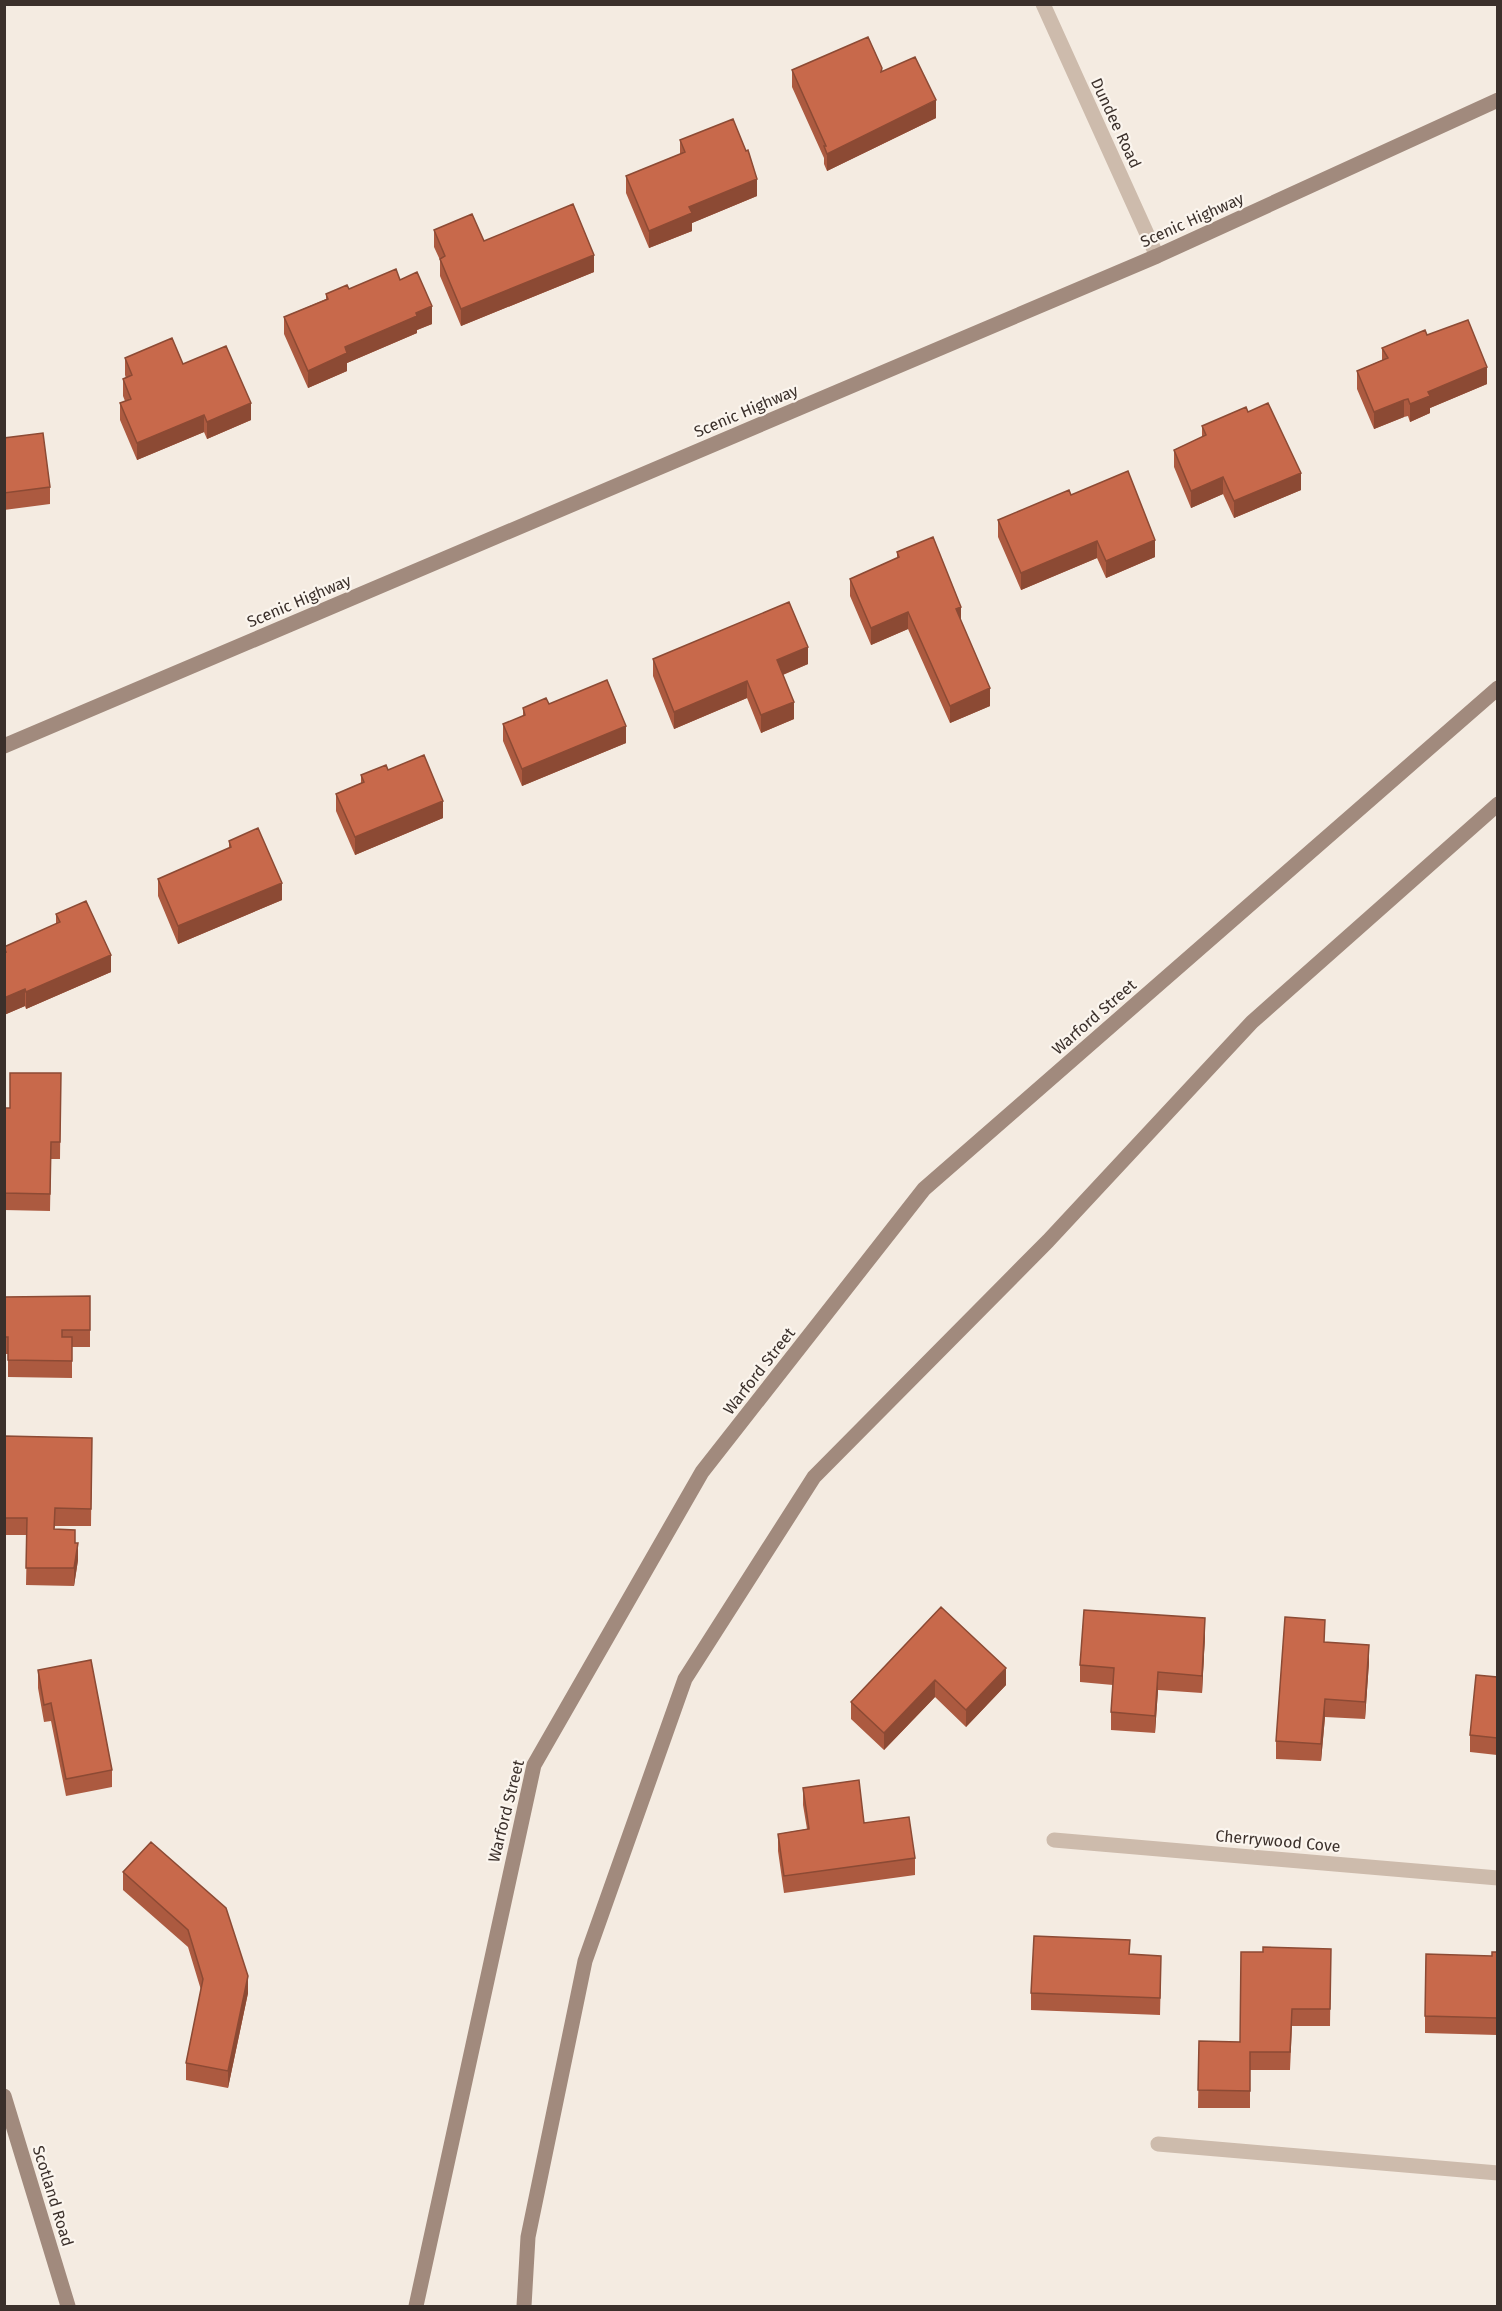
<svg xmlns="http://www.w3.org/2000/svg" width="1502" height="2311" font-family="'Fira Sans',sans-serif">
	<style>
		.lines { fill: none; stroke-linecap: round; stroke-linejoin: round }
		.lane { stroke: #cdbbac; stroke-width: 15 }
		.street { stroke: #cdbbac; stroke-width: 15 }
		.secondary { stroke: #a18a7d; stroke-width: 15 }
		.wall { fill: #ac5a40 }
		.shaded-wall { fill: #8c4a34 }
		.building { fill: #c8694b; stroke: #8c4a34; stroke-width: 1.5 }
		.labels { text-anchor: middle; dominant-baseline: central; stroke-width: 4.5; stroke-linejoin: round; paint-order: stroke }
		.street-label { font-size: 16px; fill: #3b302b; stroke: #fbf5ee }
	</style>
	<rect width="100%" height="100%" fill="#f4ebe1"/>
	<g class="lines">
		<path class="lane" d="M 1158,2144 L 1498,2173"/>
		<path class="street" d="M 1043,4 L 1157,256
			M 1054,1840 L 1498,1878"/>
		<path class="secondary" d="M 4,746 L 1157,256 L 1498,100
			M 4,2096 L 68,2306
			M 416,2306 L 534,1765 L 702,1472 L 924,1189 L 1498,688
			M 524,2306 L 528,2237 L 585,1961 L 685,1679 L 814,1477 L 1048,1241 L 1252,1022 L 1498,804"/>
	</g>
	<path class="wall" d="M 792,70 L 882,71 L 936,118 L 827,171 L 824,164 L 824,158 L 792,87 Z
		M 680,140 L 757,196 L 692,223 L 692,231 L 649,248 L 626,193 L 626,176 L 680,154 Z
		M 434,230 L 594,272 L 461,326 L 440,276 L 440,260 L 434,247 Z
		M 400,280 L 432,324 L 417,330 L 417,333 L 347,363 L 347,371 L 308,388 L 284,334 L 284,317 L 326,299 L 326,294 Z
		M 1427,335 L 1487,384 L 1430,408 L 1430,413 L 1410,422 L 1408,416 L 1404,417 L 1374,429 L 1357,389 L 1357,371 L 1382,360 L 1382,348 Z
		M 125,358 L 183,364 L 251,420 L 207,439 L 204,432 L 137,460 L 120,420 L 120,403 L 125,401 L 123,396 L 123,379 L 126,378 L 125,375 Z
		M 1248,412 L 1301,490 L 1234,518 L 1223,494 L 1191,508 L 1174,467 L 1174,450 L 1202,437 L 1202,426 Z
		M 4,438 L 50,487 L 50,504 L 4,510 Z
		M 1071,495 L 1155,557 L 1106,578 L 1097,558 L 1021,590 L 998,537 L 998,520 Z
		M 897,552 L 961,621 L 990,706 L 950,723 L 908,629 L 871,645 L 850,596 L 850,579 L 897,558 Z
		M 653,659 L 808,664 L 783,675 L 794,719 L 761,733 L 747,698 L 674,729 L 653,676 Z
		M 549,704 L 626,743 L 522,786 L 503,741 L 503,724 L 523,716 L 523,708 Z
		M 388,770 L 443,818 L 355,855 L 336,811 L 336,794 L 361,783 L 361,775 Z
		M 229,841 L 282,900 L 178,944 L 158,896 L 158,879 L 229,848 Z
		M 56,914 L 111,972 L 26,1009 L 25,1006 L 4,1015 L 4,947 L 56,924 Z
		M 61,1073 L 60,1159 L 51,1159 L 50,1211 L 4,1210 L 4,1108 L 10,1108 Z
		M 90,1296 L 90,1347 L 72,1347 L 72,1378 L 8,1377 L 8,1354 L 4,1354 L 4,1297 Z
		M 4,1436 L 92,1438 L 91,1526 L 55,1526 L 54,1529 L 75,1543 L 78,1560 L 74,1586 L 26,1585 L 27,1535 L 4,1535 Z
		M 941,1607 L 1006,1685 L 966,1727 L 935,1697 L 884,1750 L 851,1719 L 851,1702 Z
		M 1205,1635 L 1202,1693 L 1158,1690 L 1155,1733 L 1111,1730 L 1111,1712 L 1113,1685 L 1080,1682 L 1080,1665 Z
		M 1324,1642 L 1369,1662 L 1365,1719 L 1325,1717 L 1321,1761 L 1276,1759 L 1276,1741 Z
		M 38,1670 L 112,1770 L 112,1787 L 66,1796 L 51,1721 L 44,1722 L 38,1688 Z
		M 1497,1677 L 1497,1755 L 1470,1752 L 1470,1735 Z
		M 803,1788 L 915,1858 L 915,1875 L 784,1893 L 778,1851 L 778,1834 L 807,1829 L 803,1805 Z
		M 151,1842 L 248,1993 L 228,2088 L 186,2080 L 186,2063 L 201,1990 L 188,1947 L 123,1890 L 123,1872 Z
		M 1331,1949 L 1330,2026 L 1292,2026 L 1290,2070 L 1250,2070 L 1250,2108 L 1198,2108 L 1199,2041 L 1240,2042 L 1263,1952 Z
		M 1497,1952 L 1497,2035 L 1425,2033 L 1425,2016 Z
		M 1161,1973 L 1160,2015 L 1031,2010 L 1031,1993 Z"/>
	<path class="shaded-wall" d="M 936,100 L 936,118 L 827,171 L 827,154 Z
		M 757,179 L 757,196 L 692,223 L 692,231 L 649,248 L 649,231 L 689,207 Z
		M 594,255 L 594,272 L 461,326 L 461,309 Z
		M 432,306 L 432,324 L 417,330 L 417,333 L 347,363 L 347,371 L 308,388 L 308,371 L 345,347 L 416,313 Z
		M 1487,367 L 1487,384 L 1430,408 L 1430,413 L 1410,422 L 1410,404 L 1428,392 Z
		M 1404,400 L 1404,417 L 1374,429 L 1374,412 Z
		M 251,403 L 251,420 L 207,439 L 207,422 Z
		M 204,415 L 204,432 L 137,460 L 137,443 Z
		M 1301,473 L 1301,490 L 1234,518 L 1234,501 Z
		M 1223,477 L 1223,494 L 1191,508 L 1191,491 Z
		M 1155,540 L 1155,557 L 1106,578 L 1106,561 Z
		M 1097,541 L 1097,558 L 1021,590 L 1021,573 Z
		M 961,607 L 961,624 L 956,609 Z
		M 908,612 L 908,629 L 871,645 L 871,628 Z
		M 808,647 L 808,664 L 777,677 L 777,660 Z
		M 747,681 L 747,698 L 674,729 L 674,712 Z
		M 990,688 L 990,706 L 950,723 L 950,706 Z
		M 794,702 L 794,719 L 761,733 L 761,715 Z
		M 626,726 L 626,743 L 522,786 L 522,769 Z
		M 443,801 L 443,818 L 355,855 L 355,837 Z
		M 282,883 L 282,900 L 178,944 L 178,926 Z
		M 111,955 L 111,972 L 26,1009 L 26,992 Z
		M 25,989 L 25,1006 L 4,1015 L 4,998 Z
		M 78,1543 L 78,1560 L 74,1586 L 74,1568 Z
		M 1205,1618 L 1205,1635 L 1202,1693 L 1202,1676 Z
		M 1369,1645 L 1369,1662 L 1365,1719 L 1365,1702 Z
		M 1006,1668 L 1006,1685 L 966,1727 L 966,1710 Z
		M 1158,1672 L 1158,1690 L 1155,1733 L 1155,1716 Z
		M 935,1680 L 935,1697 L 884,1750 L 884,1733 Z
		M 1325,1699 L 1325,1717 L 1321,1761 L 1321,1744 Z
		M 248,1976 L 248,1993 L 228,2088 L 228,2071 Z"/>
	<path class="building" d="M 868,37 L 882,68 L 881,72 L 915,57 L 936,100 L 827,154 L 824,146 L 826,146 L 792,70 Z
		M 733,119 L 746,151 L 748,150 L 757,179 L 689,207 L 692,213 L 649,231 L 626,176 L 685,152 L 680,140 Z
		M 573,204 L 594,255 L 461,309 L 440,259 L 445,256 L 434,230 L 472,214 L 484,241 Z
		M 396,269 L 400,280 L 417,272 L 432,306 L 416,313 L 417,316 L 345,347 L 347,353 L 308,371 L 284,317 L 328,299 L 326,294 L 347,285 L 349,289 Z
		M 1468,320 L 1487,367 L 1428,392 L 1430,396 L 1410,404 L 1408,399 L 1404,400 L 1374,412 L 1357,371 L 1388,358 L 1382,348 L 1425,330 L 1427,335 Z
		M 172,338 L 183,364 L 226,346 L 251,403 L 207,422 L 204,415 L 137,443 L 120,403 L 131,399 L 123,379 L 132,375 L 125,358 Z
		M 1268,403 L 1301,473 L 1234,501 L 1223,477 L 1191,491 L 1174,450 L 1206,435 L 1202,426 L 1246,407 L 1248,412 Z
		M 43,433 L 50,487 L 4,493 L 4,438 Z
		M 1128,471 L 1155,540 L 1106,561 L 1097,541 L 1021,573 L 998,520 L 1069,490 L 1071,495 Z
		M 933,537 L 961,607 L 956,609 L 990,688 L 950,706 L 908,612 L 871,628 L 850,579 L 899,557 L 897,552 Z
		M 789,602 L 808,647 L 777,660 L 794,702 L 761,715 L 747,681 L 674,712 L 653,659 Z
		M 607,680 L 626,726 L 522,769 L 503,724 L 525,715 L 523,708 L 546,698 L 549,704 Z
		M 424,755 L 443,801 L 355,837 L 336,794 L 364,782 L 361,775 L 386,765 L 388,770 Z
		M 258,828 L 282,883 L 178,926 L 158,879 L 231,847 L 229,841 Z
		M 86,901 L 111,955 L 26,992 L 25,989 L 4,998 L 4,952 L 6,952 L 4,947 L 60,922 L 56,914 Z
		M 10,1073 L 61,1073 L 60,1142 L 51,1142 L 50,1194 L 4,1193 L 4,1108 L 10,1108 Z
		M 90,1296 L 90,1330 L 62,1330 L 62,1337 L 72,1337 L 72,1361 L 8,1360 L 8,1337 L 4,1337 L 4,1297 Z
		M 4,1436 L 92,1438 L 91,1509 L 55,1508 L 54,1529 L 75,1530 L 75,1543 L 78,1543 L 74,1568 L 26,1568 L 27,1518 L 4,1518 Z
		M 941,1607 L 1006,1668 L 966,1710 L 935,1680 L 884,1733 L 851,1702 Z
		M 1084,1610 L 1205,1618 L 1202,1676 L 1158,1672 L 1155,1716 L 1111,1712 L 1114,1668 L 1080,1665 Z
		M 1285,1617 L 1325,1620 L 1324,1642 L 1369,1645 L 1365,1702 L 1325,1699 L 1321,1744 L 1276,1741 Z
		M 91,1660 L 112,1770 L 66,1779 L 51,1703 L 44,1705 L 38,1670 Z
		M 1476,1675 L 1497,1677 L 1497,1738 L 1470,1735 Z
		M 859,1780 L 864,1823 L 909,1817 L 915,1858 L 784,1876 L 778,1834 L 809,1829 L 803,1788 Z
		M 151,1842 L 226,1908 L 248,1976 L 228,2071 L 186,2063 L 203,1979 L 188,1930 L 123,1872 Z
		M 1034,1936 L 1130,1940 L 1129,1954 L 1161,1956 L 1160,1998 L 1031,1993 Z
		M 1263,1947 L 1331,1949 L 1330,2009 L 1292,2009 L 1290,2052 L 1250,2052 L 1250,2091 L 1198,2090 L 1199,2041 L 1240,2042 L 1241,1952 L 1263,1952 Z
		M 1492,1952 L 1497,1952 L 1497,2018 L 1425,2016 L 1426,1954 L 1492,1956 Z"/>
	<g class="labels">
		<g class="street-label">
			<text transform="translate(1116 123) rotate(65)">Dundee Road</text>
			<text transform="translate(1192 220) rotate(-24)">Scenic Highway</text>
			<text transform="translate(746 411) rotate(-23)">Scenic Highway</text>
			<text transform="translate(299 601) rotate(-23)">Scenic Highway</text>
			<text transform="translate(1094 1017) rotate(-41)">Warford Street</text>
			<text transform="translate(759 1371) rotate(-52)">Warford Street</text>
			<text transform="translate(506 1811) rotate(-76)">Warford Street</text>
			<text transform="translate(1278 1841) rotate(5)">Cherrywood Cove</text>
			<text transform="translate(53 2196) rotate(73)">Scotland Road</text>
		</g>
	</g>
	<rect width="1502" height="2311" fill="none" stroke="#3b302b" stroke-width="12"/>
</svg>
